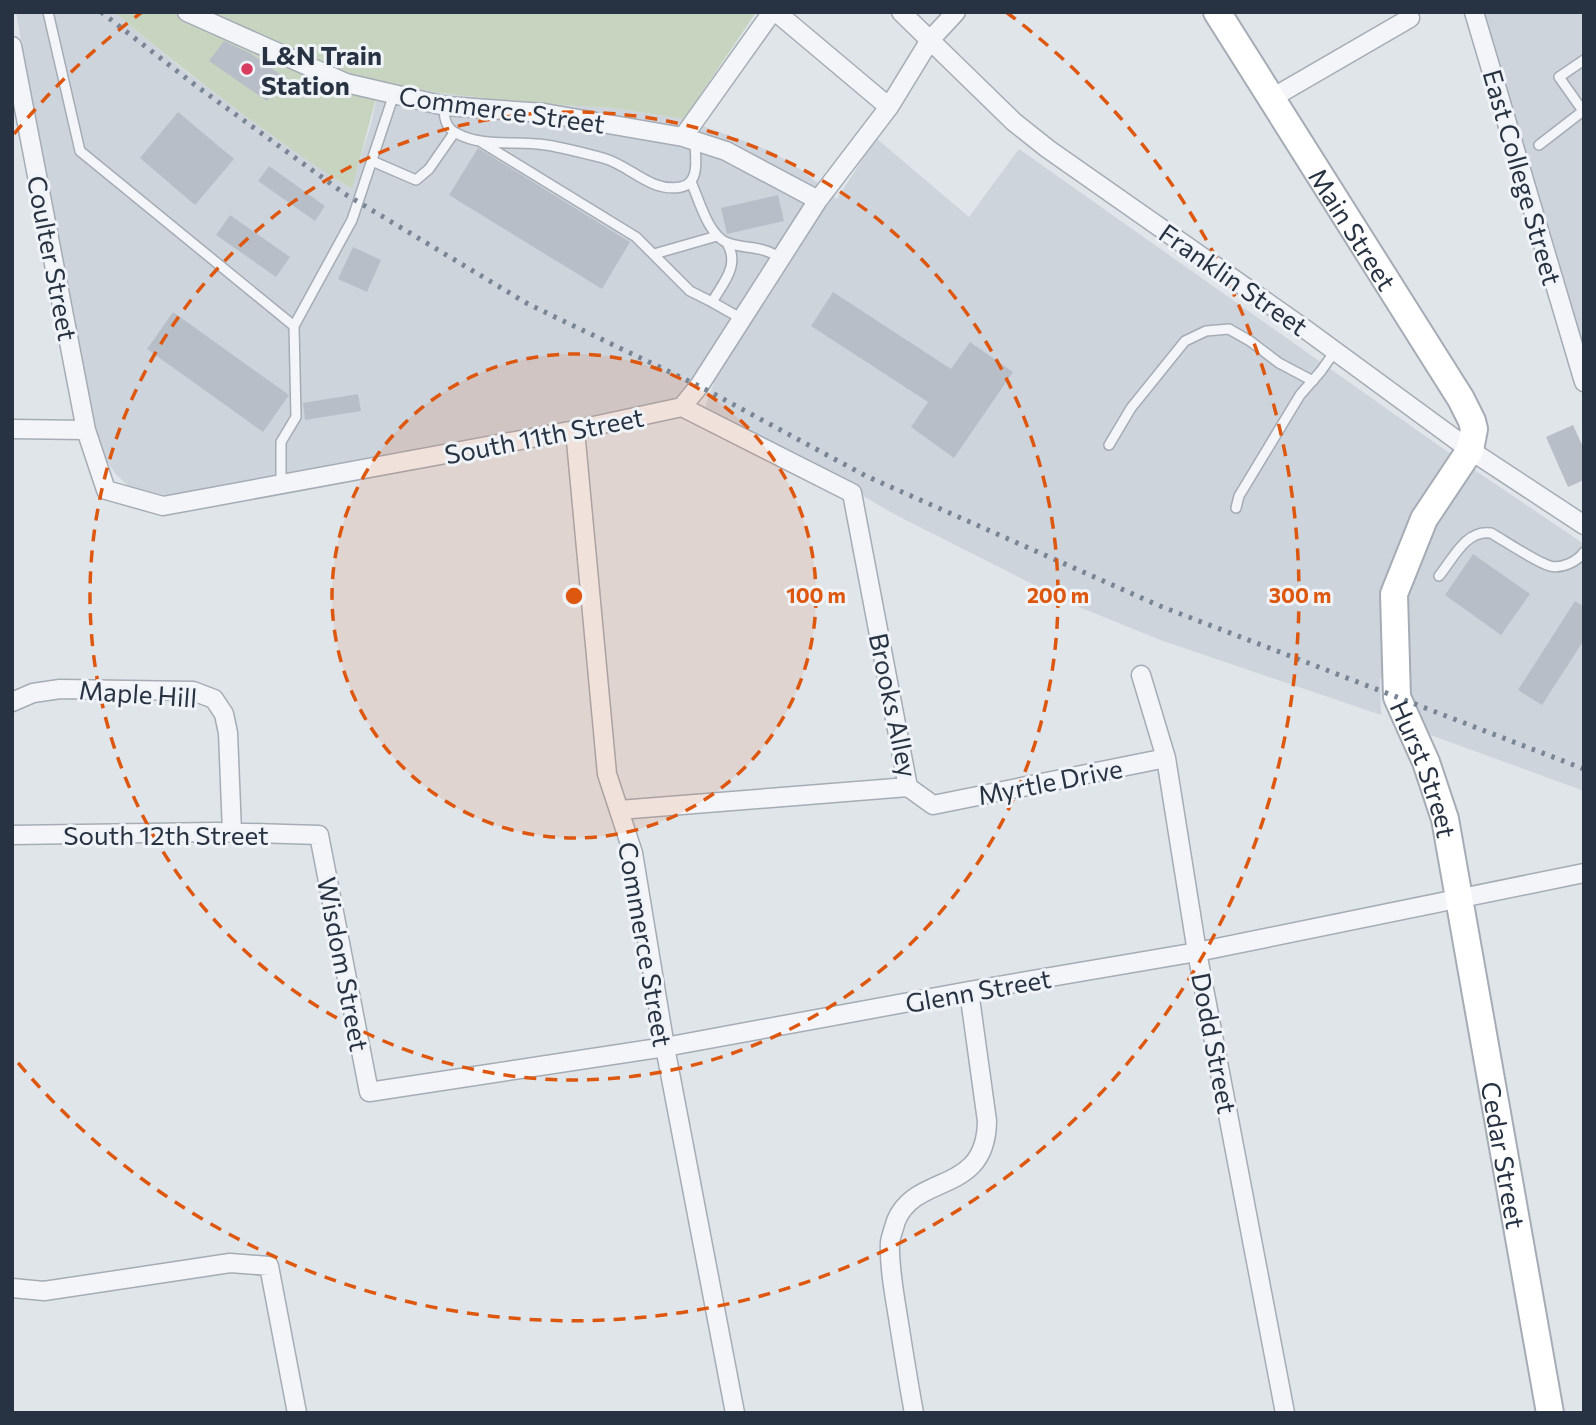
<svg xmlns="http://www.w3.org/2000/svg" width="1596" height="1425" font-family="Commissioner,sans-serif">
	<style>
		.built { fill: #ced4dc }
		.green { fill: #c7d5c0 }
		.building { fill: #b7bec8 }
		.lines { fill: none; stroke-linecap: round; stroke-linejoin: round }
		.lane-casing { stroke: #a5acb5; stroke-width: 12 }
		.street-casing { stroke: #a5acb5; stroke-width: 21 }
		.secondary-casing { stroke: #a5acb5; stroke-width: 30 }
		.lane { stroke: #f3f5f8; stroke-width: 9 }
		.street { stroke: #f3f5f8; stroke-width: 18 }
		.secondary { stroke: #fff; stroke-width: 26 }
		.rail { stroke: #788595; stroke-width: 5; stroke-dasharray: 3.5 7; stroke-linecap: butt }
		.ring { fill: none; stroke: #de570f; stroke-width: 3.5; stroke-dasharray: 12 9 }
		.poi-dot { fill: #d83c5f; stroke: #f0f3f7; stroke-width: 2.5 }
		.labels { text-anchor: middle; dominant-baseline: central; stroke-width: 6; stroke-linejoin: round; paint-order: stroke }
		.poi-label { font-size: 26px; font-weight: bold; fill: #273343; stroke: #f0f3f7; text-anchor: start }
		.street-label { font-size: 26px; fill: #273343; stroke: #f0f3f7 }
		.centre { fill: #de570f; stroke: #f0f3f7; stroke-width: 3.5 }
		.ring-label { font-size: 21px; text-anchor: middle; font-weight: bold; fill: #de570f; stroke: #f0f3f7; stroke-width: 6; stroke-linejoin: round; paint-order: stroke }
	</style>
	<rect width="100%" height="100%" fill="#e0e5ea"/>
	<path class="built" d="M 16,12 L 114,12 L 184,70 L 271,135 L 351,189 L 371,124 L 380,83 L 448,94 L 541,104 L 613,108 L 684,119 L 771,151 L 803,171 L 837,199 L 876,138 L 969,217 L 1019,149 L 1445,450 L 1584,544 L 1584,791 L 1417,730 L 1403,690 L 1380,678 L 1381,715 L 1163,641 L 1074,605 L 894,514 L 826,474 L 704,410 L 714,383 L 698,375 L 678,400 L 664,407 L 182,496 L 141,493 L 126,484 L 114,472 L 99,448 L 85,400 Z
		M 1484,12 L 1584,12 L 1584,347 L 1536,185 Z"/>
	<path class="green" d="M 114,12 L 754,12 L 755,14 L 684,119 L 613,108 L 541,104 L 448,94 L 380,83 L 352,189 C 268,137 190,75 114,12 Z"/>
	<path class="building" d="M 224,41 L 250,53 L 284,77 L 267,101 L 209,61 Z
		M 178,112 L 234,159 L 195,205 L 140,158 Z
		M 478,148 L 630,242 L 602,289 L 449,195 Z
		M 269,166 L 325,206 L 315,221 L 258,181 Z
		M 778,195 L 784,221 L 727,234 L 721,208 Z
		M 230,215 L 290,257 L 276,277 L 216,235 Z
		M 353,247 L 381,260 L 367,292 L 338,279 Z
		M 833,292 L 951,369 L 970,342 L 1013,372 L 954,458 L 911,427 L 928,402 L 811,326 Z
		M 173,312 L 289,395 L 263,432 L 147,349 Z
		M 358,394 L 361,411 L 305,420 L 303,403 Z
		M 1573,425 L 1584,449 L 1584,480 L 1568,487 L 1546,437 Z
		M 1473,554 L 1530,594 L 1501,635 L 1445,595 Z
		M 1575,601 L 1584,607 L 1584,640 L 1542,705 L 1518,690 Z"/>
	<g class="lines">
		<defs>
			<path id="lane" d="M 48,12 L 80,151 L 294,326 L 296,417 L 281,442 L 281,485
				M 445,106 C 443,117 446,128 456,133 C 483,148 516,140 546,145 C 565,148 584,153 603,158 C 630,165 650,193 681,187 C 701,183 695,156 695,141
				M 481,142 L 636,237 L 690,291 L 712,302
				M 1539,145 L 1583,111 L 1559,77 L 1584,60
				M 372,161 L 416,180 L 429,169 L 454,133
				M 691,182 C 699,199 708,236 728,243 C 749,250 757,244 781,258
				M 727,243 C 740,265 724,282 712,302 L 742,319
				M 654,254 L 717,236
				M 294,326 L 352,220 L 394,94
				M 1109,445 L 1131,408 L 1185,341 L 1206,331 L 1229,329 L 1250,341 L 1279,363 L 1313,381
				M 1236,508 L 1239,496 L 1300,395 L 1321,371 L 1335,351
				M 1439,576 C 1453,559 1466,529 1491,533 C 1505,541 1536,562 1550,566 C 1561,569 1577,562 1584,552"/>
			<path id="street" d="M 187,12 L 346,83 L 445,106 L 544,113 L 683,137 L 726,151 L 818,200
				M 776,12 L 889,107
				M 901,12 L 1014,122 L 1048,149 L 1305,329 L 1470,450 L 1584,525
				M 1474,12 L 1584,382
				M 12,46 L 86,430 L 106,490 L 163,506 L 575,430 L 682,407 L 699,386 L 818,200 L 889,107 L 930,40 L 956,12
				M 1272,98 L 1410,18
				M 683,137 L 772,12
				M 682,407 L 852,493 L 908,787 L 933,805 L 1166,758
				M 12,429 L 86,430
				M 575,430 L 607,774 L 633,853 L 665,1047 L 735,1413
				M 1141,675 L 1166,758 L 1197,952 L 1285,1413
				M 12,702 L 33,693 L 60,689 L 193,691 L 214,699 L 224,714 L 228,733 L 232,832
				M 619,810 L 908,787
				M 12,835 L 216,832 L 319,835 L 369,1092 L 665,1047 L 969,991 L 1197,952 L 1584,873
				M 12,1288 L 44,1291 L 230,1263 L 269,1266 L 297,1413
				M 914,1413 C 908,1381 903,1349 898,1317 C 894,1293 889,1266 890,1242 C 891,1236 894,1228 896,1221 C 916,1172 986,1196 987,1121 L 969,991"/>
			<g id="secondary">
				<path id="s1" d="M 1217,12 L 1461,399 L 1472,421 L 1474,429 L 1470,450 L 1424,519 L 1394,594 L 1397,697 L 1426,762 L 1445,819 L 1550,1413"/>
			</g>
		</defs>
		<use href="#lane" class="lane-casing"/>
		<use href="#street" class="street-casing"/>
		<use href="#secondary" class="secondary-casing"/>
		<use href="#lane" class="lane"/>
		<use href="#street" class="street"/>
		<use href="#secondary" class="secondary"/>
		<path class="rail" d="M 101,12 L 195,85 L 345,194 L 528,304 L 699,386 L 866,476 L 1160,606 L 1584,769"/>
	</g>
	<circle cx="574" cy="596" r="242" fill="#de570f" fill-opacity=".12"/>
	<g class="ring">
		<circle cx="574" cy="596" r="242"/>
		<circle cx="574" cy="596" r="484"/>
		<path d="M14 134A726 726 0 0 1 142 12M1006 12A726 726 0 1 1 14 1058"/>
	</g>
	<circle class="poi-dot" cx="247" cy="69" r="7"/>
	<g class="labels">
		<g class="poi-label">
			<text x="261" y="54">L&amp;N Train<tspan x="261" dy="30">Station</tspan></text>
		</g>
		<g class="street-label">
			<text transform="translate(502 109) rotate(8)">Commerce Street</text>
			<text transform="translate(1523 177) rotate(74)">East College Street</text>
			<text stroke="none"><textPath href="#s1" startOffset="256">Main Street</textPath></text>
			<text transform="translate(53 258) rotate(79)">Coulter Street</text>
			<text transform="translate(1234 279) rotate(35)">Franklin Street</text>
			<text transform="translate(544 435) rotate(-11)">South 11th Street</text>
			<text transform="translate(138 693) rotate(4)">Maple Hill</text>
			<text transform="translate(894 705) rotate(78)">Brooks Alley</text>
			<text stroke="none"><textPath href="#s1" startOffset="856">Hurst Street</textPath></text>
			<text transform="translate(1050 781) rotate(-11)">Myrtle Drive</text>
			<text x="166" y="834">South 12th Street</text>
			<text transform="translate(646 944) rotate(80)">Commerce Street</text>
			<text transform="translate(344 964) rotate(79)">Wisdom Street</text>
			<text transform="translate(978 990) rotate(-10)">Glenn Street</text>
			<text transform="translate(1215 1043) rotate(79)">Dodd Street</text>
			<text stroke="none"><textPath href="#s1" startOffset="1251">Cedar Street</textPath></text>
		</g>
	</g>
	<circle cx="574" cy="596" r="10" class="centre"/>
	<g class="ring-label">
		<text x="816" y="603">100 m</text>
		<text x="1058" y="603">200 m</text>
		<text x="1300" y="603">300 m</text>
	</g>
	<rect width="1596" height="1425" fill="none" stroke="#273343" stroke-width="28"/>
</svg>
